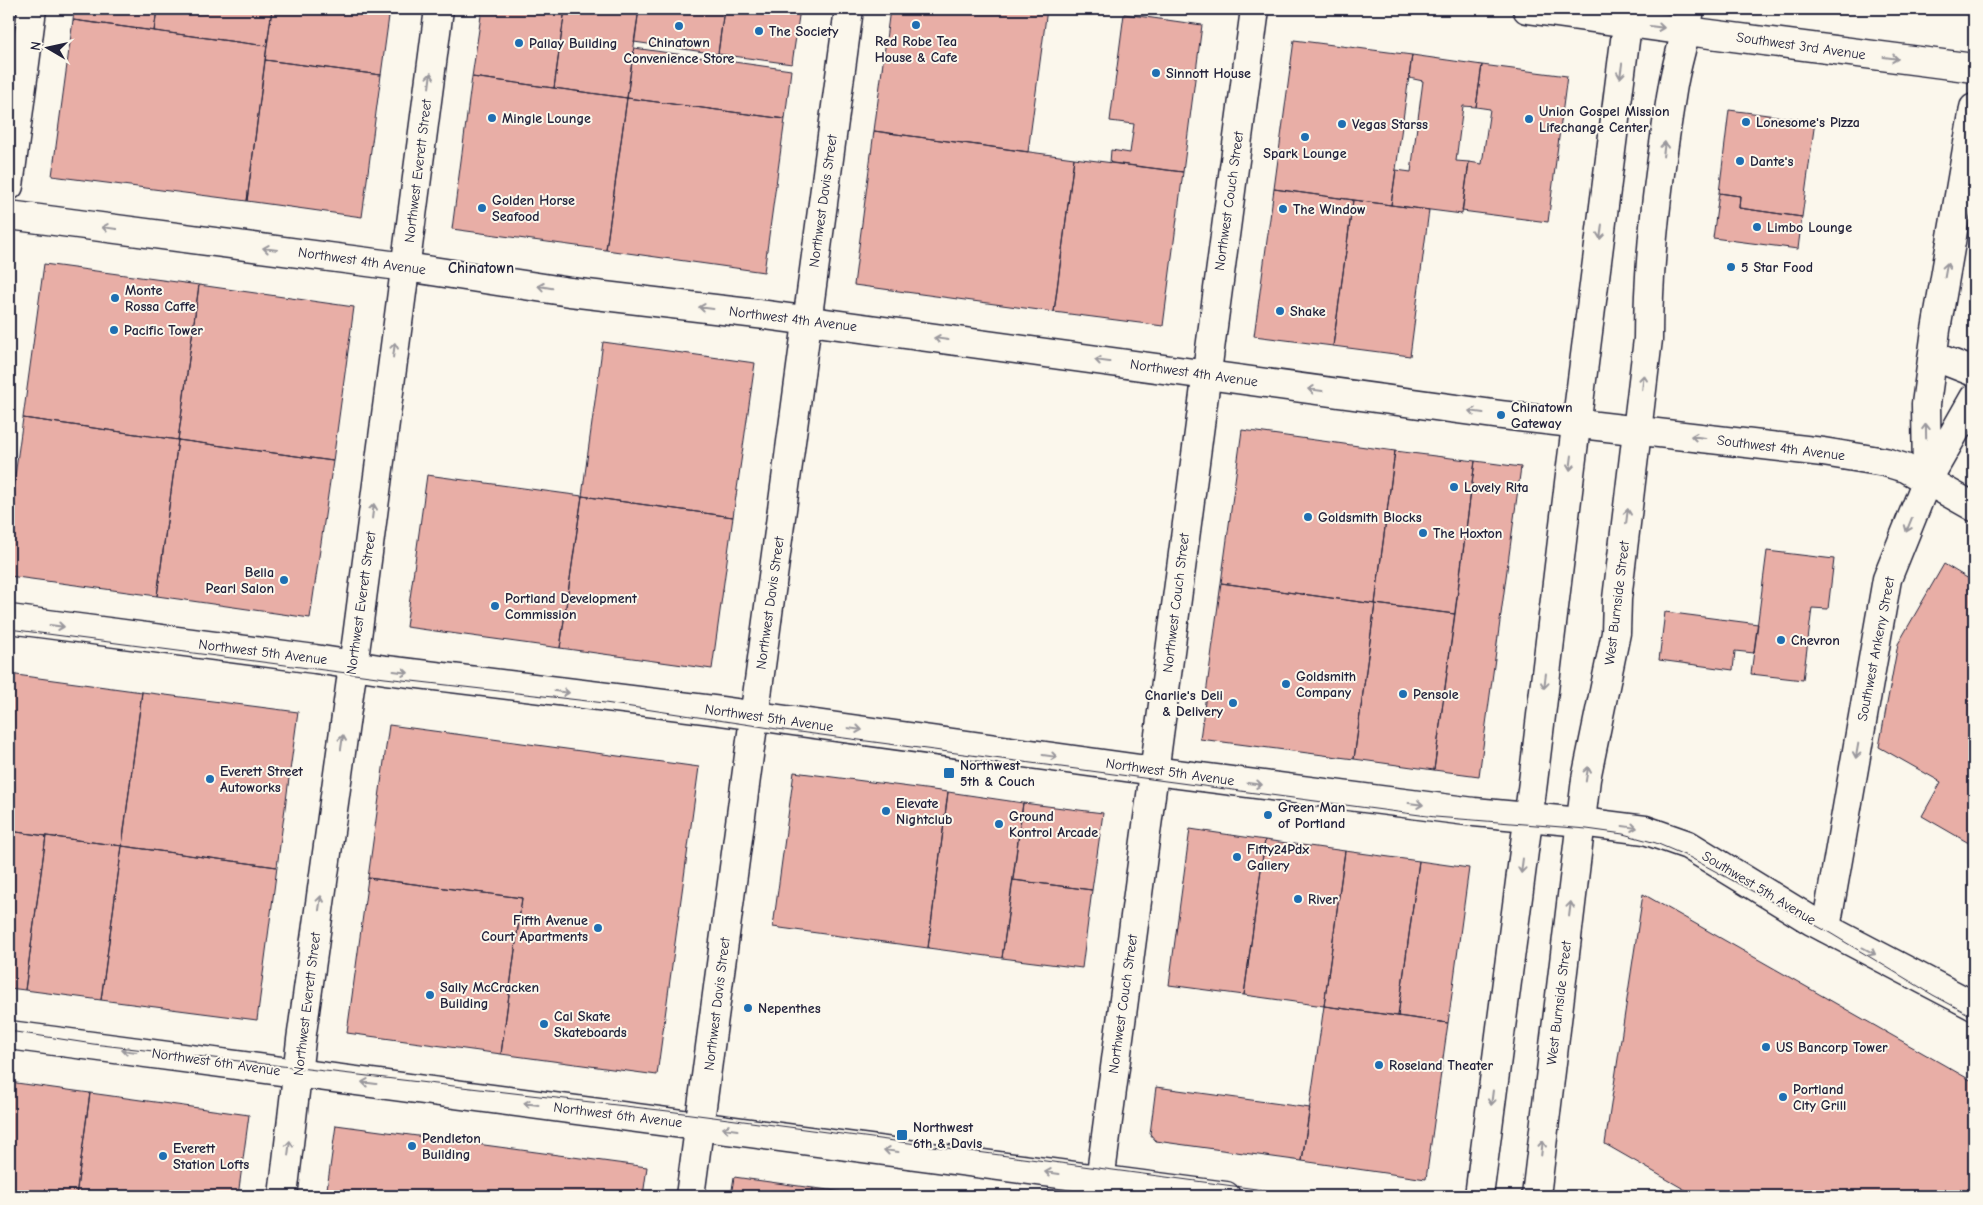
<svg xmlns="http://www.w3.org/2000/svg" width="1983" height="1205" font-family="'Comic Neue',sans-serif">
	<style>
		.building { fill: #e8aea6; stroke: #22223b }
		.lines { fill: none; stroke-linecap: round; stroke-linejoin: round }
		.minor-casing { stroke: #22223b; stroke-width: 31 }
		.tertiary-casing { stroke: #22223b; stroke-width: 31 }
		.secondary-casing { stroke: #22223b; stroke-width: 31 }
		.primary-casing { stroke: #22223b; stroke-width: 31 }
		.minor { stroke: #fbf7ec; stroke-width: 28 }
		.tertiary { stroke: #fbf7ec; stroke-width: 28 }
		.secondary { stroke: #fbf7ec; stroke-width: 28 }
		.primary { stroke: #fbf7ec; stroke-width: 28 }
		.tram { stroke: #22223b; stroke-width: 1 }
		.oneway { stroke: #99979c }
		.poi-dot { fill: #1f6fb2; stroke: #fbf7ec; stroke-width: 2 }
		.labels { text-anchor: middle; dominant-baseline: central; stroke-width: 4; stroke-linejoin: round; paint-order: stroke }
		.poi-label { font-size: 14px; font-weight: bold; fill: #22223b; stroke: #fbf7ec; text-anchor: start }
		.street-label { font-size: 14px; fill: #22223b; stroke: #fbf7ec }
		.neighbourhood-label { font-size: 15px; font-weight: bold; fill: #22223b; stroke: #fbf7ec }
	</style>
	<rect width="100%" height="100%" fill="#fbf7ec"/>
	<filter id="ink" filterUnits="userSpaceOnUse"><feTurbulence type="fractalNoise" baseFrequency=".02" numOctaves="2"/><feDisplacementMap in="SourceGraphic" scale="10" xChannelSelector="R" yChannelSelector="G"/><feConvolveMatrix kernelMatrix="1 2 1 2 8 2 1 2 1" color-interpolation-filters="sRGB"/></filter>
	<g filter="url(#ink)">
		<path class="building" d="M 74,9 L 157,9 L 154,31 L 73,20 Z
			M 157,9 L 272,9 L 267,46 L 154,31 Z
			M 272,9 L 390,9 L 381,75 L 265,60 Z
			M 482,9 L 565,9 L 554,88 L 472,77 Z
			M 565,9 L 639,9 L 627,98 L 554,88 Z
			M 639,9 L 724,9 L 718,54 L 634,42 Z
			M 724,9 L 800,9 L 792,64 L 718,54 Z
			M 890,9 L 1047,9 L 1028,152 L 874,131 Z
			M 1124,14 L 1202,25 L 1183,172 L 1110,163 L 1111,150 L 1130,153 L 1134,124 L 1110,121 Z
			M 73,20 L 267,46 L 247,201 L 52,176 Z
			M 1294,40 L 1412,55 L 1391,205 L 1274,189 Z
			M 634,48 L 791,70 L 785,119 L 627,98 Z
			M 1412,55 L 1482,65 L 1476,107 L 1463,106 L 1456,161 L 1469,162 L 1462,214 L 1391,205 L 1396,170 L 1411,172 L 1423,81 L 1409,78 Z
			M 265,60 L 381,75 L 362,217 L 247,201 Z
			M 1482,65 L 1567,76 L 1548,222 L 1462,211 L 1469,162 L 1482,164 L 1490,109 L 1476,107 Z
			M 472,77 L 627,98 L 606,250 L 452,229 Z
			M 627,98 L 785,119 L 764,272 L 606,250 Z
			M 1729,110 L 1815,121 L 1802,217 L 1739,208 L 1740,196 L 1719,193 Z
			M 874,131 L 1074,158 L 1054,312 L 854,285 Z
			M 1074,158 L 1183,172 L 1163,326 L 1054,312 Z
			M 1274,189 L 1353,200 L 1333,346 L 1254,336 Z
			M 1719,193 L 1740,196 L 1739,208 L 1802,217 L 1798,249 L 1713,238 Z
			M 1353,200 L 1429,210 L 1410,356 L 1333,346 Z
			M 44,264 L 199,285 L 178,440 L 23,418 Z
			M 199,285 L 354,307 L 333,461 L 178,440 Z
			M 603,342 L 755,363 L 733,517 L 582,496 Z
			M 23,418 L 178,440 L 157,596 L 9,576 L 9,520 Z
			M 1242,430 L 1395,451 L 1375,604 L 1221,583 Z
			M 178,440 L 333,461 L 310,618 L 157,596 Z
			M 1395,451 L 1475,461 L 1455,614 L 1375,604 Z
			M 1475,461 L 1521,467 L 1479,776 L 1434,770 Z
			M 427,475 L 582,496 L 560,648 L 406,627 Z
			M 582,496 L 733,517 L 712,669 L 560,648 Z
			M 1767,551 L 1834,559 L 1828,609 L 1812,608 L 1803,680 L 1751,674 Z
			M 1944,564 L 1974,582 L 1974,846 L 1922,816 L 1941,782 L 1879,747 L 1898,644 Z
			M 1221,583 L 1375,604 L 1354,759 L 1200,739 Z
			M 1375,604 L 1455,614 L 1434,770 L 1354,759 Z
			M 1665,612 L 1758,624 L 1754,653 L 1735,651 L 1733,670 L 1659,660 Z
			M 9,674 L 142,692 L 122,846 L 9,831 Z
			M 142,692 L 298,712 L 277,867 L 122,846 Z
			M 389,725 L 699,767 L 657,1075 L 501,1054 L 522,898 L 368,878 Z
			M 794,772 L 948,792 L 928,948 L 773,927 Z
			M 948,792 L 1023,803 L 1002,958 L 928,948 Z
			M 1023,803 L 1103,813 L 1092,890 L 1013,880 Z
			M 1190,829 L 1265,840 L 1244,995 L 1169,985 Z
			M 9,831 L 46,836 L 25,990 L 9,988 Z
			M 46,836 L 122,846 L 101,1000 L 25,990 Z
			M 1265,840 L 1345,851 L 1324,1006 L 1244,995 Z
			M 122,846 L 277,867 L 257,1020 L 101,1000 Z
			M 1345,851 L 1419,861 L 1398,1016 L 1324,1006 Z
			M 1419,861 L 1469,868 L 1448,1023 L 1398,1016 Z
			M 368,878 L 522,898 L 501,1054 L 347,1033 Z
			M 1013,880 L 1092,890 L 1082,968 L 1002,958 Z
			M 1643,894 L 1974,1082 L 1974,1196 L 1696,1196 L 1605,1144 Z
			M 1324,1006 L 1448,1023 L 1426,1179 L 1302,1161 Z
			M 9,1082 L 90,1093 L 76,1196 L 9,1196 Z
			M 1156,1087 L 1310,1108 L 1302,1161 L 1156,1141 L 1150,1134 Z
			M 90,1093 L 249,1115 L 238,1196 L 76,1196 Z
			M 336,1125 L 647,1167 L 643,1196 L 326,1196 Z
			M 734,1177 L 813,1188 L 812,1196 L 731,1196 Z
			M 813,1188 L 876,1196 L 812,1196 Z"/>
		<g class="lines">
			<defs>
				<path id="minor" d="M 9,186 L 32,9
					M 1928,479 L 1974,398
					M 9,619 L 315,659 L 386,670 L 721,711 L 1154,771 L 1474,812 L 1581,822
					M 1826,928 L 1887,579 L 1927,480 L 1926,404 L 1936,330 L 1974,108
					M 9,1035 L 1226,1196
					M 690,1196 L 849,9"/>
				<path id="tertiary" d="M 1527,9 L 1687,31
					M 9,215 L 406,267
					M 1933,356 L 1974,372
					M 1581,822 L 1645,830 L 1688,845 L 1812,921 L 1974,1006
					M 1098,1196 L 1255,9"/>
				<path id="secondary" d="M 1687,31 L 1974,68
					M 406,267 L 570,292 L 766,315 L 1501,415 L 1823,452 L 1885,462 L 1905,468 L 1974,507
					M 283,1196 L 301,1040 L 357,637 L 439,9"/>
				<path id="primary" d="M 1479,1196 L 1533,782 L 1571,466 L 1629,9
					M 1536,1196 L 1586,779 L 1616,633 L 1617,599 L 1648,339 C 1648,256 1659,173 1672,91 C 1676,63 1686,37 1690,9"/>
			</defs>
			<use href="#minor" class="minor-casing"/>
			<use href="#tertiary" class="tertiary-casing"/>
			<use href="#secondary" class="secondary-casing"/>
			<use href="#primary" class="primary-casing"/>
			<use href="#minor" class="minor"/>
			<use href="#tertiary" class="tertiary"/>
			<use href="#secondary" class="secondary"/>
			<use href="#primary" class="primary"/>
			<path class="tram" d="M 9,629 L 385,678 L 605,703 L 784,730 L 1435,817 L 1587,829 L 1623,834 L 1656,843 L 1689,857 L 1830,933 L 1933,995 L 1974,1017
				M 9,1031 L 93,1044 L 668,1111 L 1309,1196"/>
		</g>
		<defs><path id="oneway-shaft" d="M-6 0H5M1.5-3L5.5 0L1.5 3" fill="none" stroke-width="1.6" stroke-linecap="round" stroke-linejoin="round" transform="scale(1.25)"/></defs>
		<g class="oneway">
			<use href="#oneway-shaft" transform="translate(1657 27) rotate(7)"/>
			<use href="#oneway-shaft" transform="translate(1891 58) rotate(7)"/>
			<use href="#oneway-shaft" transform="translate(1621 71) rotate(98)"/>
			<use href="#oneway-shaft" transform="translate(430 80) rotate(-83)"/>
			<use href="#oneway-shaft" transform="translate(1664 149) rotate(-83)"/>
			<use href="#oneway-shaft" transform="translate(109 228) rotate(-172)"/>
			<use href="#oneway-shaft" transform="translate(1601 232) rotate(97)"/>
			<use href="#oneway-shaft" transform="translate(270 249) rotate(-172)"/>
			<use href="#oneway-shaft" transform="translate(1946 270) rotate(-80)"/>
			<use href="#oneway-shaft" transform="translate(545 287) rotate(-171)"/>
			<use href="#oneway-shaft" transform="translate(706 308) rotate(-173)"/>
			<use href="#oneway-shaft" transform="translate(941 339) rotate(-172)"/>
			<use href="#oneway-shaft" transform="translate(394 350) rotate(-83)"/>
			<use href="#oneway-shaft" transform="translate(1102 361) rotate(-172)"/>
			<use href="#oneway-shaft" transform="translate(1643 382) rotate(-84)"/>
			<use href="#oneway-shaft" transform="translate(1315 390) rotate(-172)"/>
			<use href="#oneway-shaft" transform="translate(1476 412) rotate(-172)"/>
			<use href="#oneway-shaft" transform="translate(1926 431) rotate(-91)"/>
			<use href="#oneway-shaft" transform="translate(1698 437) rotate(-173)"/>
			<use href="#oneway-shaft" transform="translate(1571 463) rotate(97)"/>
			<use href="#oneway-shaft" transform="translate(373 511) rotate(-83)"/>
			<use href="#oneway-shaft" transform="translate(1627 516) rotate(-83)"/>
			<use href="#oneway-shaft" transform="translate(1909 525) rotate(112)"/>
			<use href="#oneway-shaft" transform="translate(57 626) rotate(7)"/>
			<use href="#oneway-shaft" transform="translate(401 672) rotate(7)"/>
			<use href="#oneway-shaft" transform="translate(1545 681) rotate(97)"/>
			<use href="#oneway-shaft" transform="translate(562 692) rotate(7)"/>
			<use href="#oneway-shaft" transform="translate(855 729) rotate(8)"/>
			<use href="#oneway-shaft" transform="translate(342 742) rotate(-82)"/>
			<use href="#oneway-shaft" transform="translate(1857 751) rotate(100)"/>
			<use href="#oneway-shaft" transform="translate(1050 756) rotate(8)"/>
			<use href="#oneway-shaft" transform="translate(1587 774) rotate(-81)"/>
			<use href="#oneway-shaft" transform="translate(1255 784) rotate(7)"/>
			<use href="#oneway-shaft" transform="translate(1416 804) rotate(7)"/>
			<use href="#oneway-shaft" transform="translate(1630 827) rotate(8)"/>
			<use href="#oneway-shaft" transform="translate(1522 866) rotate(97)"/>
			<use href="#oneway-shaft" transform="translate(320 903) rotate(-82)"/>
			<use href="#oneway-shaft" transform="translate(1570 909) rotate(-83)"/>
			<use href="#oneway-shaft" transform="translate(1869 951) rotate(28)"/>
			<use href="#oneway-shaft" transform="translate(129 1051) rotate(-172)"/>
			<use href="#oneway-shaft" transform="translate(369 1083) rotate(-173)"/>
			<use href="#oneway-shaft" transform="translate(1492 1098) rotate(97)"/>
			<use href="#oneway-shaft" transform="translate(531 1104) rotate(-173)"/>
			<use href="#oneway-shaft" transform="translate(730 1129) rotate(-172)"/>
			<use href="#oneway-shaft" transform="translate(289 1148) rotate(-83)"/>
			<use href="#oneway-shaft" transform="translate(1542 1148) rotate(-84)"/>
			<use href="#oneway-shaft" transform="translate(891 1151) rotate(-172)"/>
			<use href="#oneway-shaft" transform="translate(1052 1173) rotate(-172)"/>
		</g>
	</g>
	<g class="poi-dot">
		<circle cx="916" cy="25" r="5"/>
		<circle cx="679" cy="26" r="5"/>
		<circle cx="759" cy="31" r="5"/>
		<circle cx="519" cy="43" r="5"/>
		<circle cx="1156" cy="73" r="5"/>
		<circle cx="492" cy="118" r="5"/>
		<circle cx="1529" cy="119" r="5"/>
		<circle cx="1746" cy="122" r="5"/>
		<circle cx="1342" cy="124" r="5"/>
		<circle cx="1305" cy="137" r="5"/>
		<circle cx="1740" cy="161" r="5"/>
		<circle cx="482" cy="208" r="5"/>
		<circle cx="1283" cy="209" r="5"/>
		<circle cx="1757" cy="227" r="5"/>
		<circle cx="1731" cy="267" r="5"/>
		<circle cx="115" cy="298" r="5"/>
		<circle cx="1280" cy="311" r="5"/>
		<circle cx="114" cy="330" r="5"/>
		<circle cx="1501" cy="415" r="5"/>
		<circle cx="1454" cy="487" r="5"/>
		<circle cx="1308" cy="517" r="5"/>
		<circle cx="1423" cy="533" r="5"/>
		<circle cx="284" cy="580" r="5"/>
		<circle cx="495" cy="606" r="5"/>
		<circle cx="1781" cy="640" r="5"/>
		<circle cx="1286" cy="684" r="5"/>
		<circle cx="1403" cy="694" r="5"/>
		<circle cx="1233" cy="703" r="5"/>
		<rect x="943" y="767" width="12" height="12" rx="2.5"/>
		<circle cx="210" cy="779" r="5"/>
		<circle cx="886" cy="811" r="5"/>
		<circle cx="1268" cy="815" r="5"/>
		<circle cx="999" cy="824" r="5"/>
		<circle cx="1237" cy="857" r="5"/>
		<circle cx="1298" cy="899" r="5"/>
		<circle cx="598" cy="928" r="5"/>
		<circle cx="430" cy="995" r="5"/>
		<circle cx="748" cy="1008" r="5"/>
		<circle cx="544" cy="1024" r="5"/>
		<circle cx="1766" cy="1047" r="5"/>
		<circle cx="1379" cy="1065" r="5"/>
		<circle cx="1783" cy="1097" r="5"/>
		<rect x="896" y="1129" width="12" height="12" rx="2.5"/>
		<circle cx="412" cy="1146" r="5"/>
		<circle cx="163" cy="1156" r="5"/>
	</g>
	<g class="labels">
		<g class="poi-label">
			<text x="769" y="31">The Society</text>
			<text x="916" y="41" text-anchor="middle">Red Robe Tea<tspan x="916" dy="16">House &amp; Cafe</tspan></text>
			<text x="679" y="42" text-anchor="middle">Chinatown<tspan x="679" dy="16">Convenience Store</tspan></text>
			<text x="529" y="43">Pallay Building</text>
			<text x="1166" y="73">Sinnott House</text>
			<text x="1539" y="111">Union Gospel Mission<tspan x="1539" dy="16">Lifechange Center</tspan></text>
			<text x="502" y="118">Mingle Lounge</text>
			<text x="1756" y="122">Lonesome's Pizza</text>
			<text x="1352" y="124">Vegas Starss</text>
			<text x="1305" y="153" text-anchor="middle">Spark Lounge</text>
			<text x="1750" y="161">Dante's</text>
			<text x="492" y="200">Golden Horse<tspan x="492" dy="16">Seafood</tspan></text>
			<text x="1293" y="209">The Window</text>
			<text x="1767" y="227">Limbo Lounge</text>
			<text x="1741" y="267">5 Star Food</text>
			<text x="125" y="290">Monte<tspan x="125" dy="16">Rossa Caffe</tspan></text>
			<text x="1290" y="311">Shake</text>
			<text x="124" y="330">Pacific Tower</text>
			<text x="1511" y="407">Chinatown<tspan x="1511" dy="16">Gateway</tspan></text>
			<text x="1464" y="487">Lovely Rita</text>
			<text x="1318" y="517">Goldsmith Blocks</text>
			<text x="1433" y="533">The Hoxton</text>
			<text x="274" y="572" text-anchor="end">Bella<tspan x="274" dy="16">Pearl Salon</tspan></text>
			<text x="505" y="598">Portland Development<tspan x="505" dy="16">Commission</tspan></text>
			<text x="1791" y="640">Chevron</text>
			<text x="1296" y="676">Goldsmith<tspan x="1296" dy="16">Company</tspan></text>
			<text x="1413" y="694">Pensole</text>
			<text x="1223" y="695" text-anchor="end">Charlie's Deli<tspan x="1223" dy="16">&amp; Delivery</tspan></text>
			<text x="960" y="765">Northwest<tspan x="960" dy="16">5th &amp; Couch</tspan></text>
			<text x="220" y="771">Everett Street<tspan x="220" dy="16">Autoworks</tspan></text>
			<text x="896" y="803">Elevate<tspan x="896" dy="16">Nightclub</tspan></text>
			<text x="1278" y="807">Green Man<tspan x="1278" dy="16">of Portland</tspan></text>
			<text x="1009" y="816">Ground<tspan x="1009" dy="16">Kontrol Arcade</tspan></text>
			<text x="1247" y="849">Fifty24Pdx<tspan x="1247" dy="16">Gallery</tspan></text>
			<text x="1308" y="899">River</text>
			<text x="588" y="920" text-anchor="end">Fifth Avenue<tspan x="588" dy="16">Court Apartments</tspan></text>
			<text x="440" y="987">Sally McCracken<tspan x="440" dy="16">Building</tspan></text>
			<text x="758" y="1008">Nepenthes</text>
			<text x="554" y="1016">Cal Skate<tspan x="554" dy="16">Skateboards</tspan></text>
			<text x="1776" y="1047">US Bancorp Tower</text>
			<text x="1389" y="1065">Roseland Theater</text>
			<text x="1793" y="1089">Portland<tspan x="1793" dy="16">City Grill</tspan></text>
			<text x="913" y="1127">Northwest<tspan x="913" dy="16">6th &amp; Davis</tspan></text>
			<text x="422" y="1138">Pendleton<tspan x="422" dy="16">Building</tspan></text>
			<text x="173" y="1148">Everett<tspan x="173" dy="16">Station Lofts</tspan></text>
		</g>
		<g class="street-label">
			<text transform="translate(1801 46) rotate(8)">Southwest 3rd Avenue</text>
			<text transform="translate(418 171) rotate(-83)">Northwest Everett Street</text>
			<text transform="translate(823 201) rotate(-82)">Northwest Davis Street</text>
			<text transform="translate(1229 201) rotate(-82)">Northwest Couch Street</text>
			<text transform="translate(362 261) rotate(8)">Northwest 4th Avenue</text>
			<text transform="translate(793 319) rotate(7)">Northwest 4th Avenue</text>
			<text transform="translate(1194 373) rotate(8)">Northwest 4th Avenue</text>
			<text transform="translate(1781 448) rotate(7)">Southwest 4th Avenue</text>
			<text transform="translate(361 603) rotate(-82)">Northwest Everett Street</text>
			<text transform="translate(770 603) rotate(-82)">Northwest Davis Street</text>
			<text transform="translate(1176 603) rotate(-83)">Northwest Couch Street</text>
			<text transform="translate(1617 603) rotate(-83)">West Burnside Street</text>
			<text transform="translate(1876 649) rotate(-79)">Southwest Ankeny Street</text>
			<text transform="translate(263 652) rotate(7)">Northwest 5th Avenue</text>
			<text transform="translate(769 718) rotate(8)">Northwest 5th Avenue</text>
			<text transform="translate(1170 772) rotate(8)">Northwest 5th Avenue</text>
			<text transform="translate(1759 888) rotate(31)">Southwest 5th Avenue</text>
			<text transform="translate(1559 1003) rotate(-83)">West Burnside Street</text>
			<text transform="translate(307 1004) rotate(-83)">Northwest Everett Street</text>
			<text transform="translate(717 1004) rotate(-83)">Northwest Davis Street</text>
			<text transform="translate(1123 1004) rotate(-82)">Northwest Couch Street</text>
			<text transform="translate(216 1062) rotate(8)">Northwest 6th Avenue</text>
			<text transform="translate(618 1115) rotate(7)">Northwest 6th Avenue</text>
		</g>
		<g class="neighbourhood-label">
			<text x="481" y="268">Chinatown</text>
		</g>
	</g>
	<rect width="1983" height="1205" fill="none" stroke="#fbf7ec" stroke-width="30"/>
	<rect x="15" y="15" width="1953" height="1175" fill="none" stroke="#22223b" stroke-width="2" filter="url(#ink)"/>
	<g transform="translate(48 48) rotate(279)" stroke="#fbf7ec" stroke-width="4" paint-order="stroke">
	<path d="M0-4L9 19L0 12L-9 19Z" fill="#22223b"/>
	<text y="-8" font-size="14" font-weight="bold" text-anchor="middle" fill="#22223b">N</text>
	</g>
</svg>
